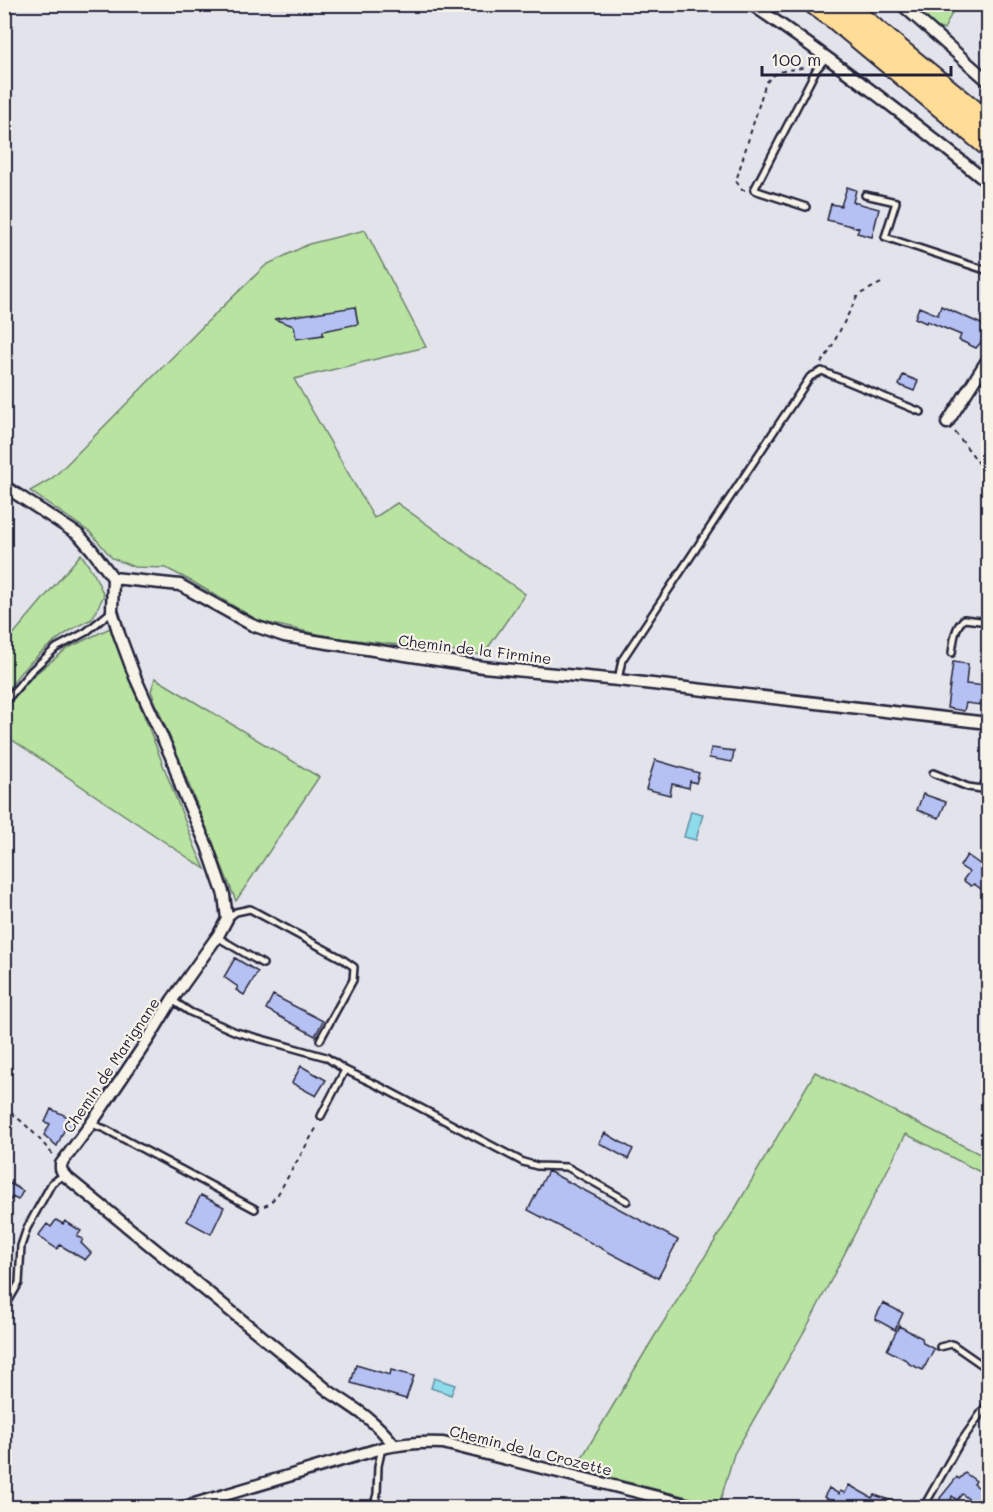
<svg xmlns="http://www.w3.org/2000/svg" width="993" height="1512" font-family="Mali,sans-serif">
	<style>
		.green { fill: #b8e3a1; stroke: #6d826e; stroke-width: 1.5 }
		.water { fill: #8ddbeb; stroke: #6291a5; stroke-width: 1.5 }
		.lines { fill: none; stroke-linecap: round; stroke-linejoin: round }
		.stream { stroke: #6291a5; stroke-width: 4 }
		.building { fill: #b5c1f2; stroke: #22223b; stroke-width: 1.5 }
		.lane-casing { stroke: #22223b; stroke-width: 10 }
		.street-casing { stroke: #22223b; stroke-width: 15 }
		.highway-casing { stroke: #22223b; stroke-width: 24 }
		.path { stroke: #22223b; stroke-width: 2; stroke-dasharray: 4.5 4.5; stroke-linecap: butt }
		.lane { stroke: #f7f3e8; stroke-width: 5 }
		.street { stroke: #f7f3e8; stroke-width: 10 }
		.highway { stroke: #ffdd96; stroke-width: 20 }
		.labels { text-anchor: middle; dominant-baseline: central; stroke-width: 4.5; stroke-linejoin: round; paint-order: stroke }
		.street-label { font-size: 15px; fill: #22223b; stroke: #f7f3e8 }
	</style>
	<rect width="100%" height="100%" fill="#e3e4eb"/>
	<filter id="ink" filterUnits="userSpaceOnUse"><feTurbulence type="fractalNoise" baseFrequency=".0167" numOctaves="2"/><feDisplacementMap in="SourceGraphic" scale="12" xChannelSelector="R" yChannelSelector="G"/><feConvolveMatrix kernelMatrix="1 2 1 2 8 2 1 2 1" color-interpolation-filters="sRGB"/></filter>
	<g filter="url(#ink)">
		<path class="green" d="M 910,5 L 956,5 L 944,29 L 936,28 Z
			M 365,230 L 426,347 L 294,379 L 374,518 L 397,503 L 525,594 L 483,655 L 331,637 L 259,621 L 193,582 L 166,568 L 134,567 L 112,558 L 91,533 L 30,491 L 51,479 L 60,471 L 208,321 L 266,265 L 309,244 Z
			M 81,554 L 94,574 L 104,595 L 92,619 C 65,631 42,650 21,672 C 15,679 10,687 5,695 L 5,644 Z
			M 110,628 L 195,847 L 205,869 L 5,735 L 5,707 L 34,675 L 68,648 Z
			M 155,678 L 319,777 L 236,901 L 151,691 Z
			M 815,1072 L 988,1158 L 988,1176 L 906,1134 L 809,1323 L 734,1454 L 719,1505 L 575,1469 L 654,1337 L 735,1209 Z"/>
		<path class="water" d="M 691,811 L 703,814 L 696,840 L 684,837 Z
			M 434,1378 L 455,1385 L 451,1395 L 431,1388 Z"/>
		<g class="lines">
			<path class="stream" d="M 723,1505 L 738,1508"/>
		</g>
		<path class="building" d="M 847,187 L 856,190 L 853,202 L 879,209 L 872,237 L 857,233 L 859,228 L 827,220 L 831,204 L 841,206 Z
			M 941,306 L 988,327 L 982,341 L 976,348 L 959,340 L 961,335 L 927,321 L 926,323 L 915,318 L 919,307 L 938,315 Z
			M 355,307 L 358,324 L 323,331 L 323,335 L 296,339 L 294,326 L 274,319 Z
			M 903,375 L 918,381 L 914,391 L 899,385 Z
			M 953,662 L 968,664 L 966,684 L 988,686 L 988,706 L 966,703 L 964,711 L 947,708 Z
			M 711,748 L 734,751 L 732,762 L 709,758 Z
			M 655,760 L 699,773 L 696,783 L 690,781 L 689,788 L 672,784 L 670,795 L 646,789 Z
			M 923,794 L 946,802 L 939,818 L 917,810 Z
			M 967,855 L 988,870 L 988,894 L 974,884 L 971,886 L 963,880 L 969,872 L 960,866 Z
			M 235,958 L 258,972 L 244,995 L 236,990 L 238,987 L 224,977 Z
			M 273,995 L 323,1021 L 315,1036 L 266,1009 Z
			M 301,1066 L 326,1080 L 316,1096 L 292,1083 Z
			M 51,1109 L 75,1120 L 71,1129 L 66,1126 L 57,1146 L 44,1135 L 50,1124 L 45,1122 Z
			M 605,1133 L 633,1149 L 628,1159 L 599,1143 Z
			M 548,1171 L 678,1240 L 658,1278 L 528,1210 Z
			M 4,1180 L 23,1191 L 18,1200 L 12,1197 L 4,1211 Z
			M 201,1195 L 224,1207 L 211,1234 L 187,1221 Z
			M 56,1220 L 63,1224 L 65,1221 L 81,1231 L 77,1236 L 83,1239 L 81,1243 L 91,1253 L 85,1260 L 60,1245 L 57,1249 L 38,1236 L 47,1224 L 51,1227 Z
			M 883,1303 L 903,1313 L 895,1330 L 875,1319 Z
			M 899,1326 L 922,1338 L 923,1343 L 934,1349 L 923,1370 L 909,1364 L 908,1361 L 887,1350 Z
			M 356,1365 L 390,1375 L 391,1370 L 414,1376 L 406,1399 L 351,1383 Z
			M 965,1473 L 976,1481 L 974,1484 L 985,1492 L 975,1504 L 962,1494 L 957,1500 L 952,1496 L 949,1508 L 939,1508 L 940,1498 L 957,1477 L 959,1479 Z
			M 849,1485 L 872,1498 L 874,1495 L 905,1505 L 904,1508 L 883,1508 L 858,1505 L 857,1507 L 840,1506 L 824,1497 L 829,1488 L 839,1494 L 840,1491 L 845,1493 Z"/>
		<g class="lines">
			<defs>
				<path id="lane" d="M 865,195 L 896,202 L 885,237 L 988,271
					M 806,207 L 754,190 L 816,70 L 826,58
					M 952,653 C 954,640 954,628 964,619 L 988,622
					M 618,680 L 622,660 L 810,377 L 822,371 L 921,412
					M 4,701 L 11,695 L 31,671 L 56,648 L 86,632 L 112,611
					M 933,773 L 968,787 L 982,789 L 988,776
					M 227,919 L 236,912 L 250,909 L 341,958 L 354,967 L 353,980 L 320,1040
					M 217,937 L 263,964
					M 172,1000 L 190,1012 L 236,1032 L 326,1057 L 345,1070 L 321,1116
					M 345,1070 L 381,1087 L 523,1162 L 537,1166 L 567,1167 L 627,1201
					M 91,1124 L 105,1129 L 255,1209
					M 8,1302 L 19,1283 L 21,1246 L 27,1228 L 52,1183 L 64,1175
					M 940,1347 L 952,1344 L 988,1369
					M 373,1508 L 377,1494 L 378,1466 L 382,1448
					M 923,1508 L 958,1446 L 988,1403"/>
				<path id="street" d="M 751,4 C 833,60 912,120 988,183
					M 901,4 L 988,81
					M 947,423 L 988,359
					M 4,486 L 79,535 L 92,550 L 113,578 L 180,585 L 252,625 L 284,636 L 315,641 L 483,667 L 618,680 L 988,723
					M 113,578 L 112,611 L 119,634 L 135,677 L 173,761 L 181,787 L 207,846 L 224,895 L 227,919 L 219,934 L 172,1000 L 149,1038 L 91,1124 L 61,1164 L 61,1169 L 64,1175 L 330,1392 C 356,1409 375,1420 394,1445
					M 181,1508 L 382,1448 C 403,1443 422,1442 443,1443 L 701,1508"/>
				<path id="highway" d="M 814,4 L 835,19 L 988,146
					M 844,4 L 988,122"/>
			</defs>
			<use href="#lane" class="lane-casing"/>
			<use href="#street" class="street-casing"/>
			<use href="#highway" class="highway-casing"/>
			<path class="path" d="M 745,190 L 742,190 L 736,181 L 765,85 C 775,68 789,71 807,67
				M 821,363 L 829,352 L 858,295 L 883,282
				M 955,432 L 988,475
				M 4,1108 C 25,1122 38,1137 54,1156
				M 264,1206 L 269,1204 L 278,1194 L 318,1125"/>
			<use href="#lane" class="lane"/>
			<use href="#street" class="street"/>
			<use href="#highway" class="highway"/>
		</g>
	</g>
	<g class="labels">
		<g class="street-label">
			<text transform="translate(475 649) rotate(7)">Chemin de la Firmine</text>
			<text transform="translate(111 1065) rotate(-56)">Chemin de Marignane</text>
			<text transform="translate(531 1450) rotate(14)">Chemin de la Crozette</text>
		</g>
	</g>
	<rect width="993" height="1512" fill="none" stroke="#f7f3e8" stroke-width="24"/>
	<rect x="12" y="12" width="969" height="1488" fill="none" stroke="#22223b" stroke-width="2" filter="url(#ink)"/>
	<path d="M762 66v9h189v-9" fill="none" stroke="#22223b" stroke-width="3"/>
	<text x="771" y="66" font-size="18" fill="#22223b" stroke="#f7f3e8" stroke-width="4.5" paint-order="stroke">100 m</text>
</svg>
